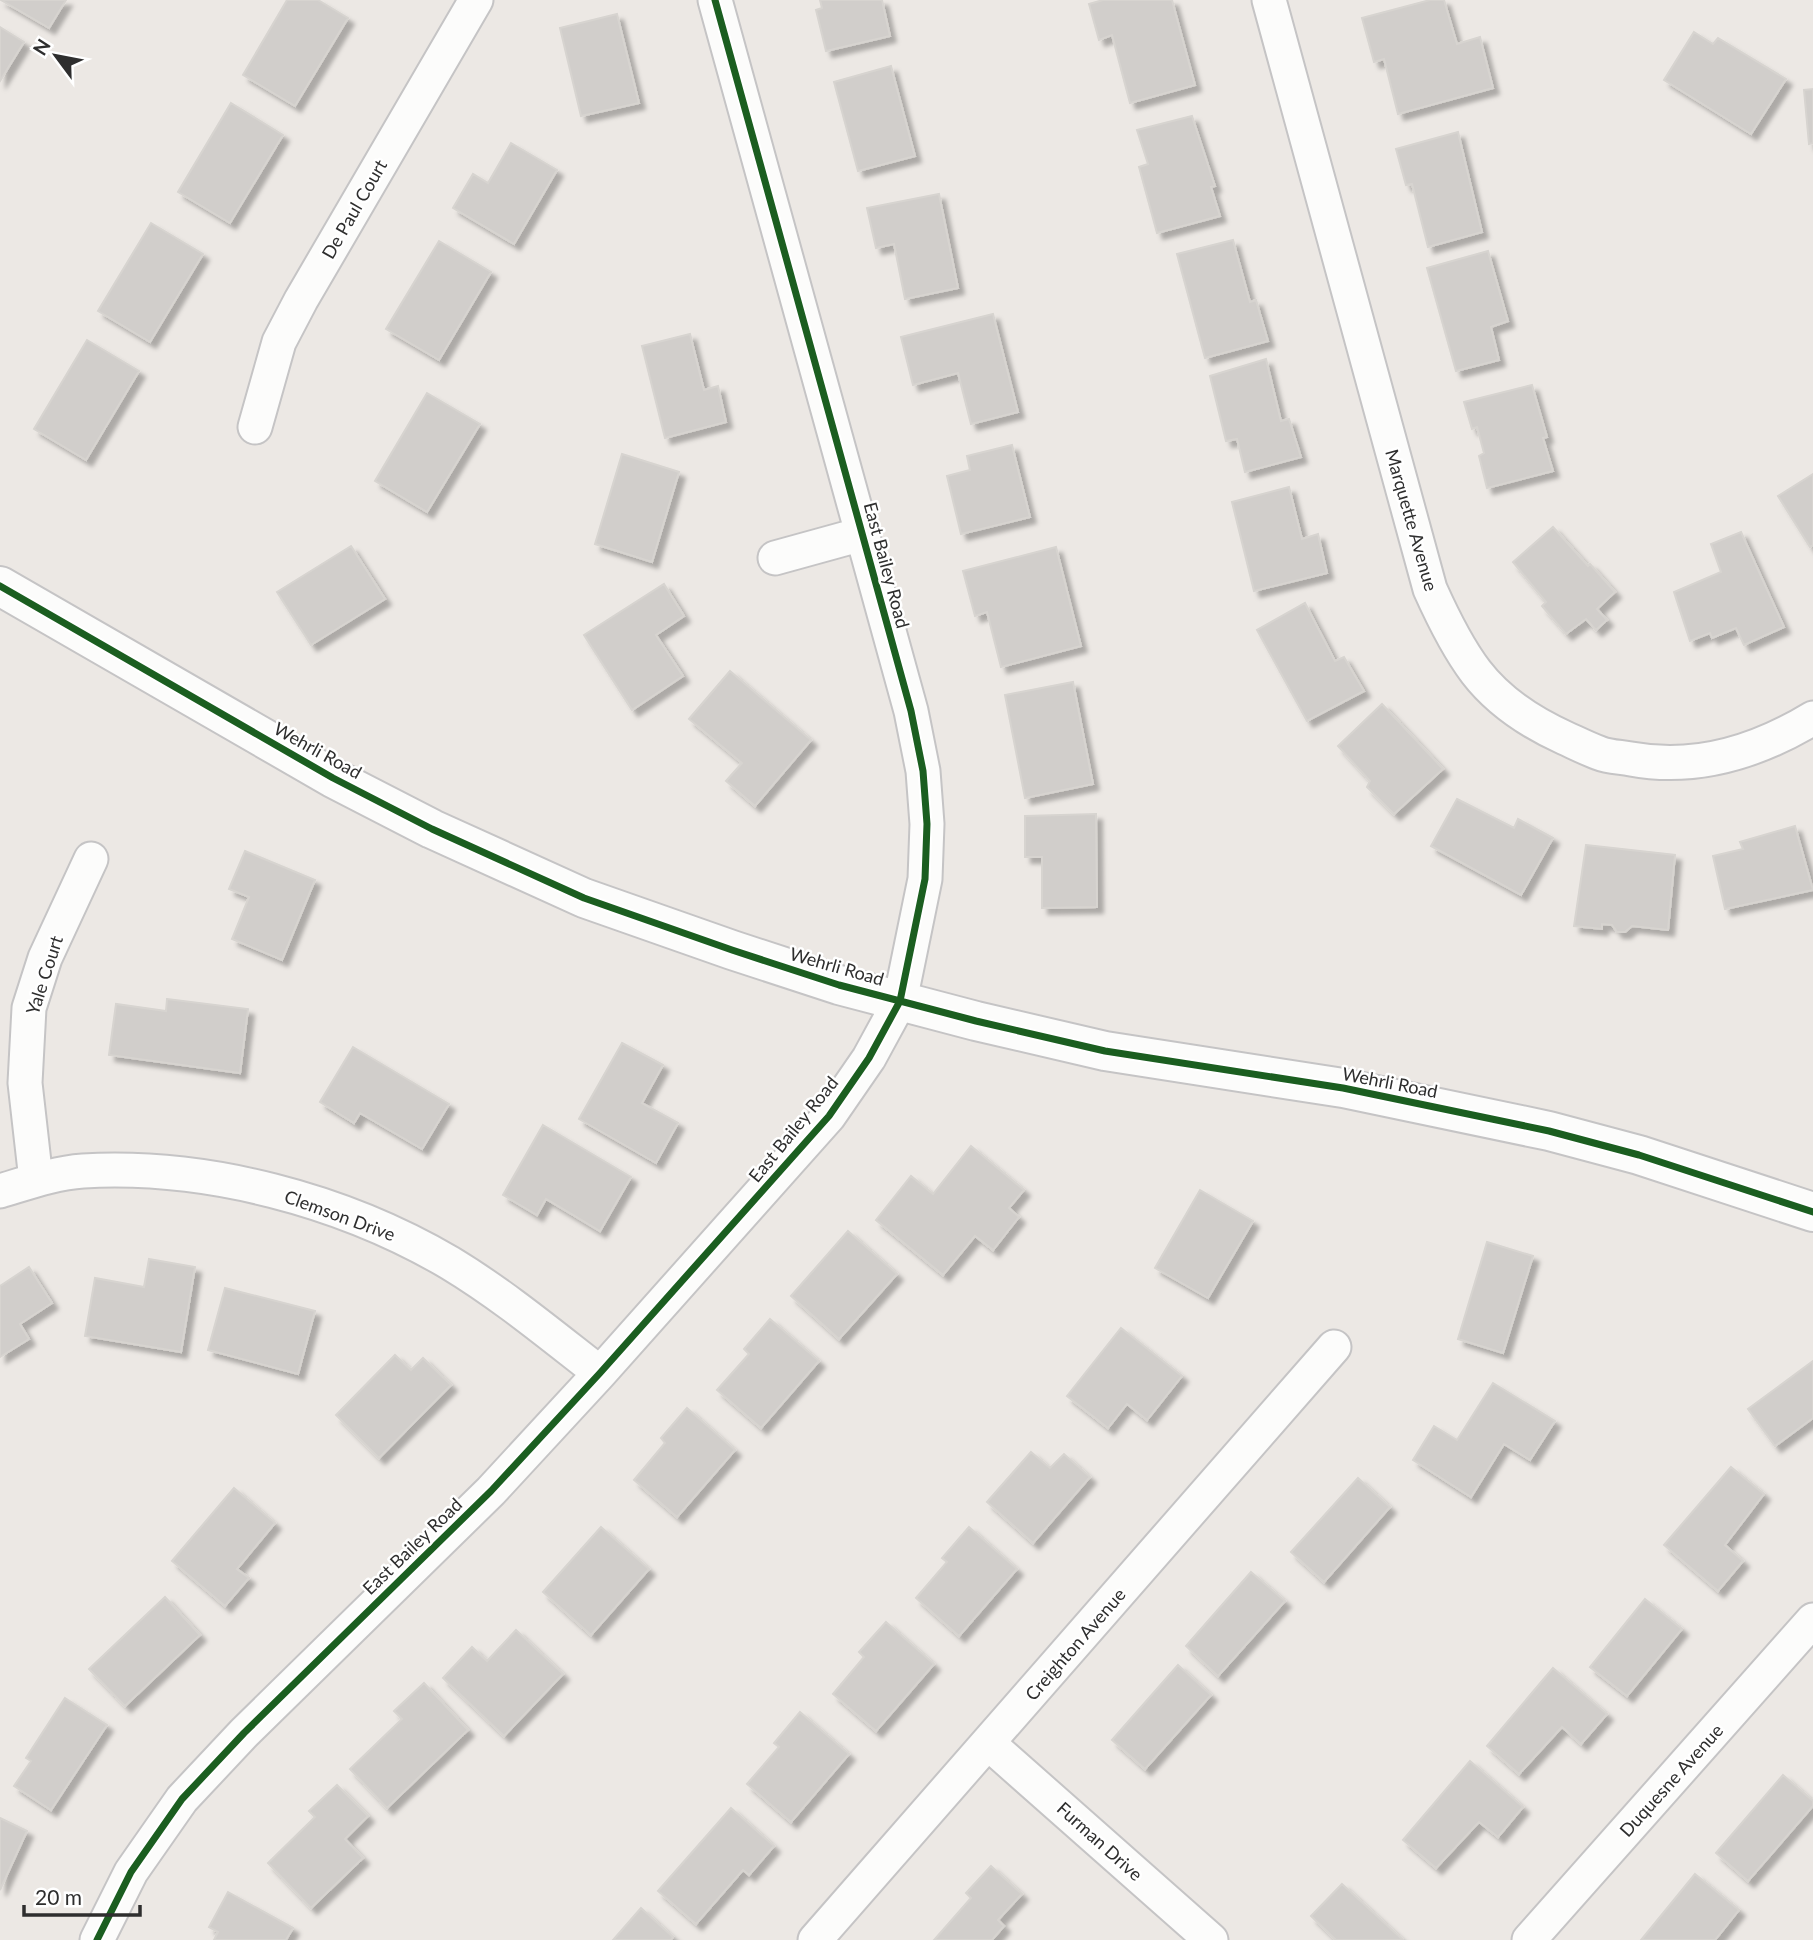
<svg xmlns="http://www.w3.org/2000/svg" width="1813" height="1940" font-family="Lato,sans-serif">
	<style>
		.building { fill: #d1cecb; stroke: #d7d4d0; stroke-width: 2; filter: url(#shadow) }
		.lines { fill: none; stroke-linecap: round; stroke-linejoin: round }
		.street-casing { stroke: #c5c4c5; stroke-width: 37 }
		.secondary-casing { stroke: #c5c4c5; stroke-width: 42 }
		.street { stroke: #fcfcfb; stroke-width: 33 }
		.secondary { stroke: #fcfcfb; stroke-width: 38 }
		.cycleway-casing { stroke: #fff; stroke-width: 11 }
		.cycleway { stroke: #1b5e20; stroke-width: 7 }
		.labels { text-anchor: middle; dominant-baseline: central; stroke-width: 5; stroke-linejoin: round; paint-order: stroke }
		.street-label { font-size: 18px; fill: #2e2e2e; stroke: #fff }
	</style>
	<defs>
		<filter id="shadow"><feDropShadow dx="6" dy="6" stdDeviation="2" flood-color="#0004"/></filter>
	</defs>
	<rect width="100%" height="100%" fill="#ece8e4"/>
	<path class="building" d="M 1,0 L 66,0 L 49,28 Z
		M 287,0 L 318,0 L 348,18 L 295,106 L 243,75 Z
		M 820,0 L 882,0 L 890,36 L 826,51 L 816,10 L 822,8 Z
		M 1103,0 L 1172,0 L 1195,85 L 1130,103 L 1112,35 L 1099,40 L 1089,4 Z
		M 1430,0 L 1444,0 L 1457,44 L 1480,37 L 1493,88 L 1398,114 L 1384,59 L 1374,62 L 1362,18 Z
		M 617,14 L 639,103 L 581,116 L 560,28 Z
		M 0,27 L 24,42 L 0,81 Z
		M 1694,32 L 1713,44 L 1718,38 L 1786,79 L 1751,134 L 1664,80 Z
		M 891,66 L 915,156 L 858,171 L 834,82 Z
		M 1813,89 L 1813,143 L 1809,144 L 1804,90 Z
		M 231,103 L 283,135 L 230,223 L 178,192 Z
		M 1192,116 L 1215,186 L 1211,187 L 1220,216 L 1157,233 L 1139,167 L 1148,164 L 1137,130 Z
		M 1458,132 L 1482,232 L 1428,247 L 1412,184 L 1406,185 L 1396,149 Z
		M 511,143 L 557,170 L 514,244 L 453,208 L 473,174 L 488,183 Z
		M 939,194 L 958,288 L 905,299 L 894,244 L 876,248 L 867,208 Z
		M 151,223 L 203,254 L 150,342 L 98,311 Z
		M 1233,240 L 1250,302 L 1256,300 L 1268,341 L 1205,358 L 1177,254 Z
		M 439,241 L 491,272 L 439,360 L 386,329 Z
		M 1488,251 L 1508,321 L 1491,327 L 1499,360 L 1456,371 L 1427,268 Z
		M 993,314 L 1018,412 L 971,424 L 958,373 L 913,385 L 901,337 Z
		M 690,334 L 704,390 L 718,386 L 726,422 L 665,438 L 642,346 Z
		M 87,340 L 139,371 L 86,460 L 34,429 Z
		M 1266,359 L 1281,421 L 1289,419 L 1301,457 L 1245,472 L 1237,439 L 1226,441 L 1210,376 Z
		M 1532,385 L 1547,437 L 1543,438 L 1553,471 L 1487,488 L 1479,456 L 1484,453 L 1477,427 L 1472,429 L 1464,402 Z
		M 427,393 L 480,424 L 427,512 L 375,481 Z
		M 1012,445 L 1030,517 L 961,534 L 947,476 L 970,470 L 967,456 Z
		M 622,454 L 679,472 L 652,562 L 595,544 Z
		M 1813,474 L 1813,545 L 1810,547 L 1778,496 Z
		M 1289,487 L 1302,539 L 1318,534 L 1327,573 L 1254,591 L 1232,502 Z
		M 1553,527 L 1588,566 L 1590,564 L 1615,592 L 1597,609 L 1607,620 L 1596,630 L 1586,619 L 1566,634 L 1542,606 L 1546,602 L 1513,562 Z
		M 1741,532 L 1784,627 L 1744,645 L 1736,628 L 1712,638 L 1710,633 L 1690,641 L 1674,592 L 1721,572 L 1711,544 Z
		M 351,546 L 385,599 L 311,645 L 277,592 Z
		M 1056,547 L 1081,646 L 1001,667 L 987,612 L 975,616 L 963,571 Z
		M 664,584 L 684,616 L 656,635 L 683,676 L 632,710 L 584,635 Z
		M 1305,603 L 1335,661 L 1344,657 L 1364,691 L 1307,721 L 1257,630 Z
		M 730,671 L 811,740 L 755,806 L 726,781 L 742,763 L 689,719 Z
		M 1073,682 L 1093,784 L 1025,798 L 1005,695 Z
		M 1382,704 L 1443,769 L 1394,814 L 1367,787 L 1370,781 L 1338,746 Z
		M 1457,799 L 1514,828 L 1518,819 L 1553,838 L 1521,895 L 1431,846 Z
		M 1096,814 L 1097,907 L 1042,908 L 1042,857 L 1025,857 L 1025,816 Z
		M 1795,826 L 1813,890 L 1725,909 L 1713,856 L 1743,849 L 1740,842 Z
		M 1586,845 L 1675,855 L 1668,930 L 1632,926 L 1625,932 L 1617,932 L 1612,925 L 1602,924 L 1602,929 L 1574,926 Z
		M 245,851 L 315,880 L 282,960 L 232,939 L 249,897 L 229,889 Z
		M 167,999 L 248,1009 L 240,1073 L 109,1055 L 116,1004 L 166,1011 Z
		M 622,1043 L 663,1065 L 642,1103 L 678,1123 L 656,1163 L 579,1119 Z
		M 353,1047 L 449,1104 L 422,1149 L 360,1113 L 354,1123 L 320,1102 Z
		M 543,1125 L 631,1177 L 600,1231 L 546,1199 L 537,1215 L 503,1195 Z
		M 971,1146 L 1024,1190 L 1009,1208 L 1019,1217 L 993,1250 L 975,1236 L 943,1275 L 876,1220 L 911,1176 L 933,1194 Z
		M 1200,1190 L 1253,1221 L 1208,1298 L 1155,1268 Z
		M 848,1231 L 897,1274 L 839,1339 L 791,1296 Z
		M 1487,1242 L 1533,1256 L 1503,1353 L 1458,1339 Z
		M 149,1259 L 195,1267 L 181,1352 L 85,1336 L 95,1278 L 144,1287 Z
		M 29,1267 L 52,1303 L 20,1324 L 29,1339 L 0,1357 L 0,1286 Z
		M 225,1288 L 315,1311 L 298,1374 L 208,1350 Z
		M 770,1319 L 819,1361 L 761,1428 L 717,1390 L 749,1354 L 744,1349 Z
		M 1121,1328 L 1182,1376 L 1147,1420 L 1127,1404 L 1108,1428 L 1067,1396 Z
		M 395,1355 L 411,1370 L 423,1358 L 451,1385 L 379,1458 L 336,1415 Z
		M 1813,1361 L 1813,1418 L 1775,1446 L 1748,1409 Z
		M 1493,1383 L 1555,1421 L 1530,1460 L 1504,1444 L 1471,1497 L 1413,1460 L 1434,1426 L 1457,1440 Z
		M 687,1408 L 735,1450 L 677,1517 L 634,1480 L 665,1443 L 661,1438 Z
		M 1031,1452 L 1050,1468 L 1064,1454 L 1090,1477 L 1033,1543 L 987,1502 Z
		M 1731,1467 L 1764,1494 L 1725,1545 L 1743,1561 L 1718,1591 L 1664,1545 Z
		M 1358,1478 L 1390,1507 L 1324,1582 L 1291,1552 Z
		M 234,1488 L 275,1523 L 237,1569 L 249,1578 L 225,1606 L 172,1561 Z
		M 601,1527 L 649,1569 L 591,1635 L 543,1592 Z
		M 969,1527 L 1017,1569 L 959,1636 L 916,1598 L 947,1562 L 942,1558 Z
		M 1251,1572 L 1285,1601 L 1218,1676 L 1186,1646 Z
		M 165,1597 L 200,1635 L 125,1706 L 89,1669 Z
		M 1645,1599 L 1682,1629 L 1627,1696 L 1590,1667 Z
		M 886,1622 L 934,1664 L 876,1731 L 833,1694 L 864,1657 L 859,1652 Z
		M 516,1630 L 563,1674 L 504,1736 L 443,1678 L 472,1647 L 487,1661 Z
		M 1178,1665 L 1211,1695 L 1145,1769 L 1112,1740 Z
		M 1553,1668 L 1607,1714 L 1581,1744 L 1562,1727 L 1519,1774 L 1487,1746 Z
		M 424,1683 L 468,1730 L 387,1808 L 350,1769 L 402,1719 L 394,1711 Z
		M 65,1698 L 107,1725 L 51,1810 L 14,1786 L 31,1761 L 26,1758 Z
		M 800,1712 L 849,1754 L 791,1822 L 747,1784 L 779,1747 L 774,1743 Z
		M 1470,1761 L 1523,1807 L 1498,1837 L 1479,1822 L 1436,1868 L 1403,1840 Z
		M 1783,1775 L 1813,1801 L 1813,1806 L 1748,1881 L 1716,1853 Z
		M 337,1785 L 368,1816 L 345,1839 L 363,1858 L 311,1908 L 268,1863 L 315,1817 L 309,1811 Z
		M 731,1808 L 774,1846 L 749,1875 L 743,1870 L 696,1924 L 658,1891 Z
		M 0,1818 L 27,1831 L 0,1890 Z
		M 991,1866 L 1022,1894 L 998,1920 L 1004,1926 L 992,1940 L 934,1940 L 971,1898 L 966,1893 Z
		M 1695,1874 L 1739,1910 L 1715,1940 L 1641,1940 Z
		M 1342,1884 L 1402,1939 L 1401,1940 L 1336,1940 L 1311,1916 Z
		M 228,1892 L 293,1928 L 286,1940 L 214,1940 L 218,1932 L 209,1927 Z
		M 641,1908 L 673,1937 L 671,1940 L 613,1940 Z"/>
	<g class="lines">
		<defs>
			<path id="street" d="M 1269,0 L 1430,589 C 1443,618 1457,647 1476,672 C 1499,702 1532,723 1565,738 C 1576,743 1588,749 1599,753 C 1609,757 1620,757 1631,759 C 1696,771 1757,752 1813,718
				M 255,427 L 279,342 L 301,300 L 476,0
				M 775,558 L 862,534
				M 36,1180 L 25,1083 L 29,1008 L 45,958 L 91,859
				M 0,1191 C 27,1183 54,1173 83,1171 C 207,1164 343,1200 450,1263 C 503,1295 551,1335 600,1373
				M 988,1743 L 1211,1940
				M 97,1940 L 131,1872 L 182,1799 L 244,1733 L 491,1491 L 600,1373 L 829,1116 L 869,1058 L 900,1001 L 925,879 L 927,824 L 923,771 L 911,711 L 715,0
				M 815,1940 L 1334,1347
				M 1529,1940 L 1813,1620"/>
			<path id="secondary" d="M 0,586 L 333,778 L 432,829 L 584,898 L 732,950 L 839,985 L 976,1021 L 1105,1051 L 1343,1088 L 1549,1131 L 1639,1155 L 1813,1212"/>
		</defs>
		<use href="#street" class="street-casing"/>
		<use href="#secondary" class="secondary-casing"/>
		<use href="#street" class="street"/>
		<use href="#secondary" class="secondary"/>
		<defs>
			<path id="cycleway" d="M 0,586 L 333,778 L 432,829 L 584,898 L 732,950 L 839,985 L 976,1021 L 1105,1051 L 1343,1088 L 1549,1131 L 1639,1155 L 1813,1212
				M 97,1940 L 131,1872 L 182,1799 L 244,1733 L 491,1491 L 600,1373 L 829,1116 L 869,1058 L 900,1001 L 925,879 L 927,824 L 923,771 L 911,711 L 715,0"/>
		</defs>
		<use href="#cycleway" class="cycleway-casing"/>
		<use href="#cycleway" class="cycleway"/>
	</g>
	<g class="labels">
		<g class="street-label">
			<text transform="translate(354 209) rotate(-60)">De Paul Court</text>
			<text transform="translate(1412 520) rotate(74)">Marquette Avenue</text>
			<text transform="translate(887 565) rotate(75)">East Bailey Road</text>
			<text transform="translate(318 750) rotate(29)">Wehrli Road</text>
			<text transform="translate(837 966) rotate(16)">Wehrli Road</text>
			<text transform="translate(44 975) rotate(-72)">Yale Court</text>
			<text transform="translate(1390 1082) rotate(11)">Wehrli Road</text>
			<text transform="translate(793 1129) rotate(-51)">East Bailey Road</text>
			<text transform="translate(340 1215) rotate(20)">Clemson Drive</text>
			<text transform="translate(412 1546) rotate(-44)">East Bailey Road</text>
			<text transform="translate(1075 1644) rotate(-49)">Creighton Avenue</text>
			<text transform="translate(1671 1780) rotate(-48)">Duquesne Avenue</text>
			<text transform="translate(1100 1841) rotate(42)">Furman Drive</text>
		</g>
	</g>
	<g transform="translate(56 56) rotate(302)" stroke="#ffffff" stroke-width="5" paint-order="stroke">
	<path d="M0-5L12 26L0 18L-12 26Z" fill="#2e2e2e"/>
	<text y="-10" font-size="19" font-weight="bold" text-anchor="middle" fill="#2e2e2e">N</text>
	</g>
	<path d="M24 1905v10h116v-10" fill="none" stroke="#2e2e2e" stroke-width="3.5"/>
	<text x="35" y="1905" font-size="21" fill="#2e2e2e" stroke="#ffffff" stroke-width="5" paint-order="stroke">20 m</text>
</svg>
